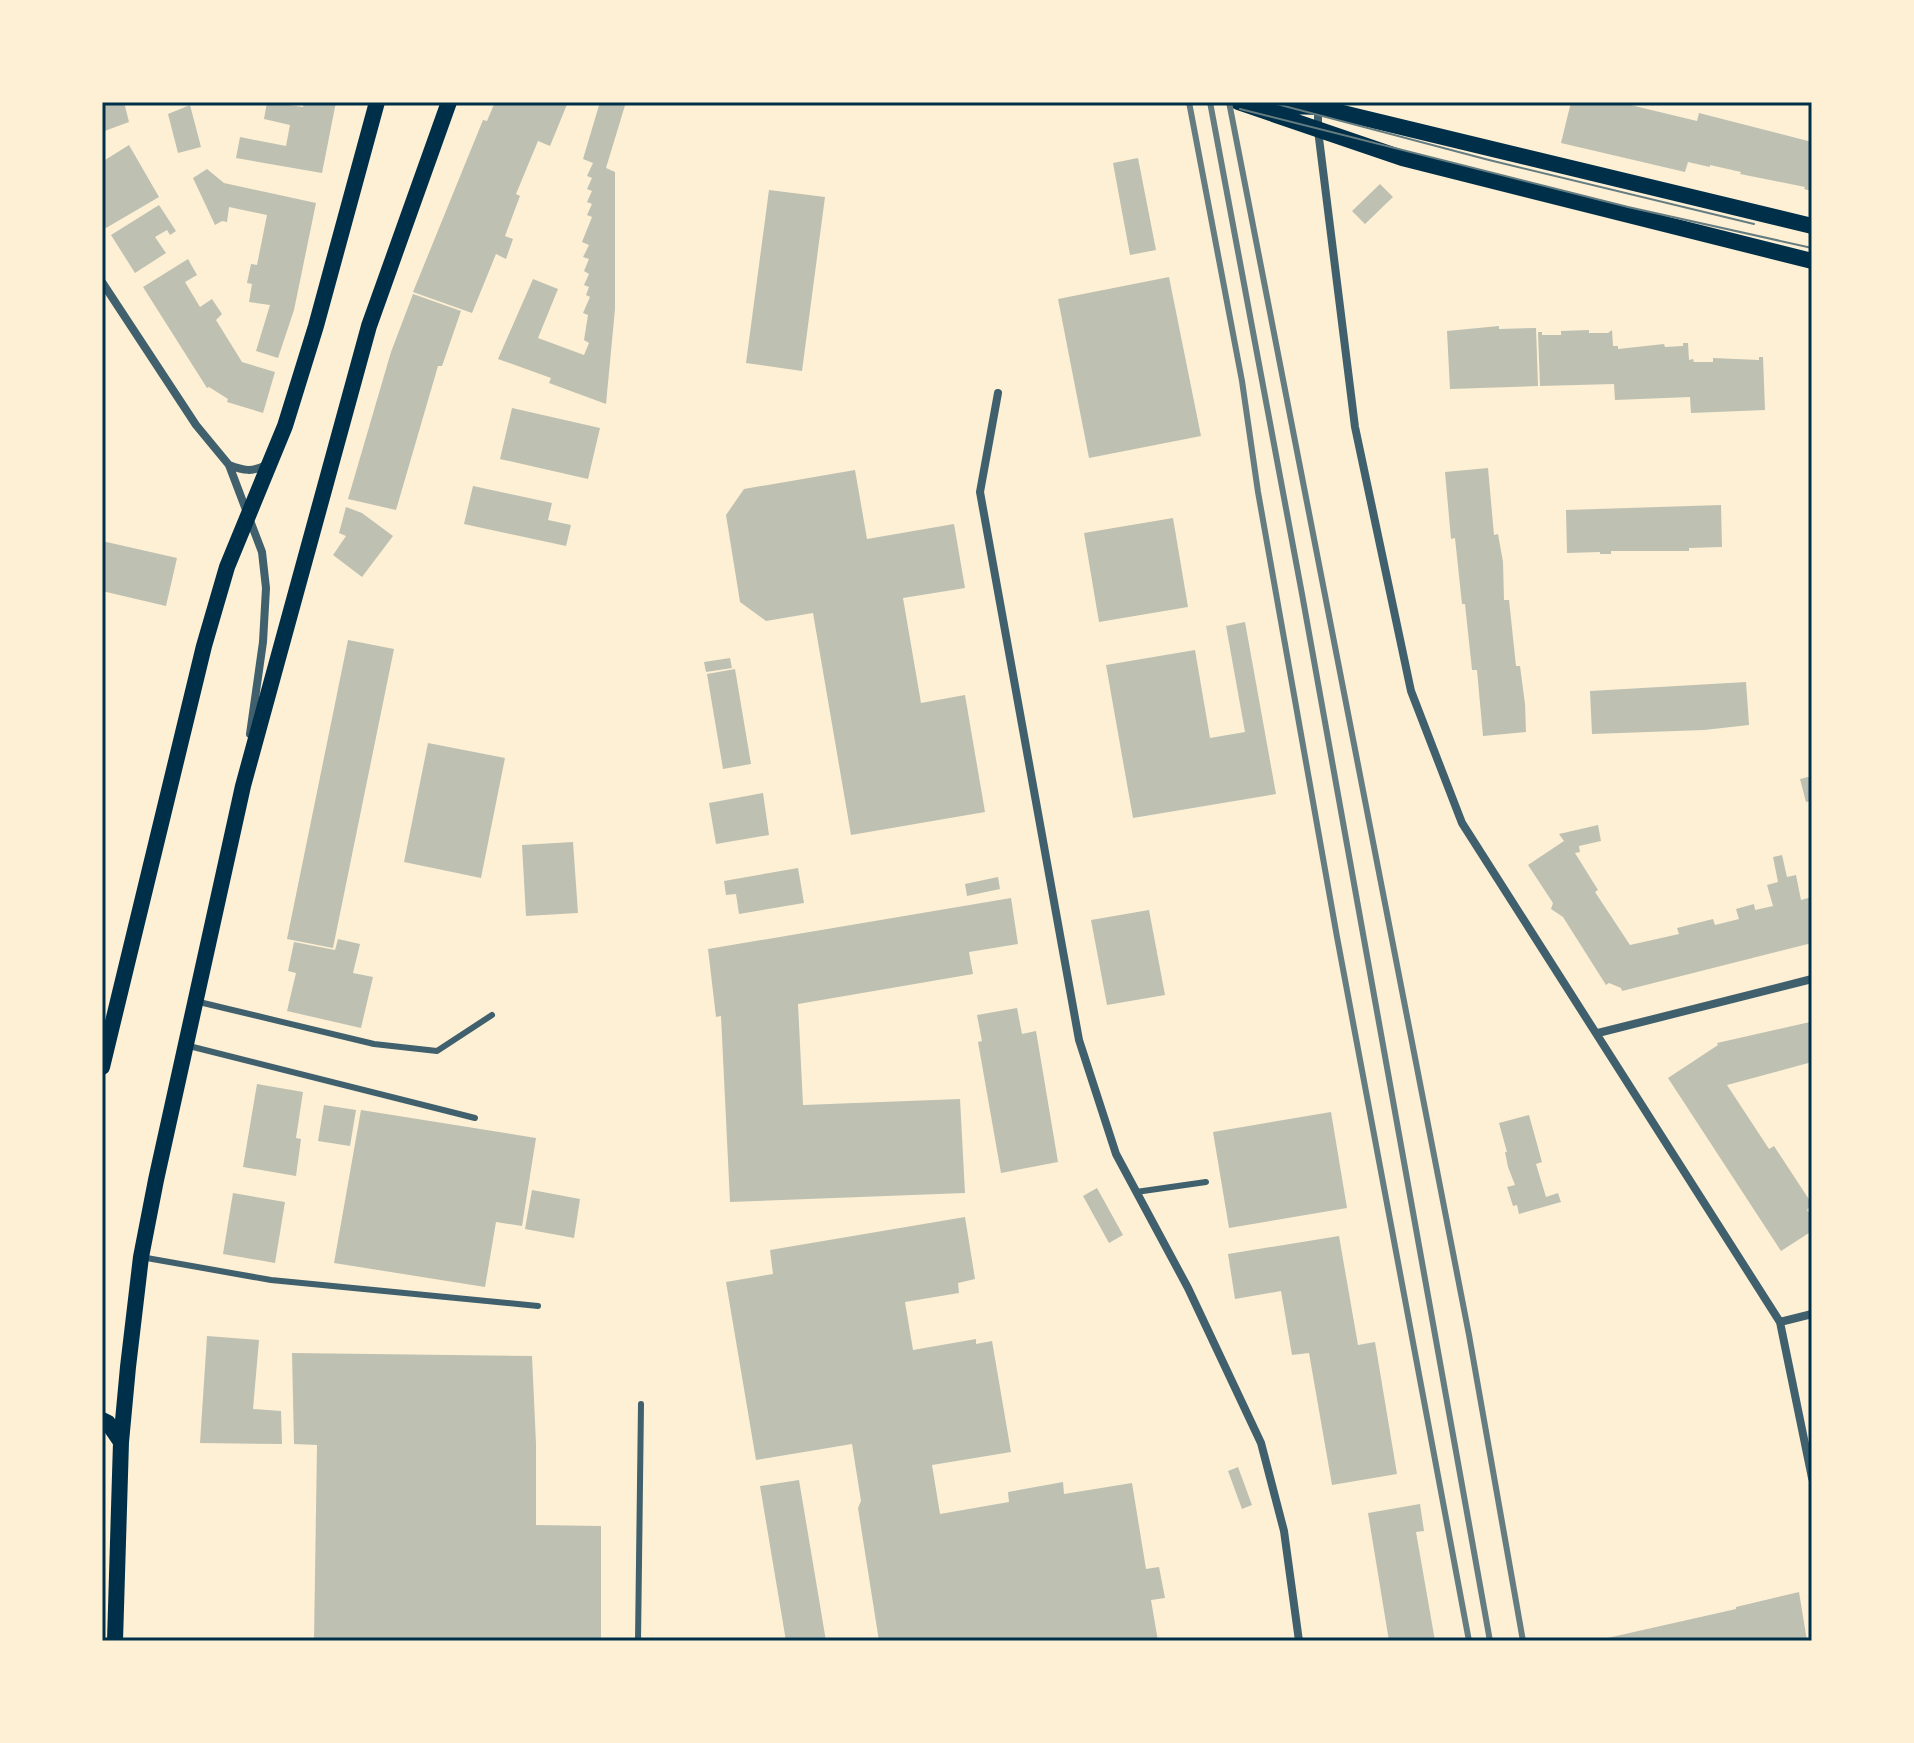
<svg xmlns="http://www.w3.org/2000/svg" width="1914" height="1743" font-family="Mulish,sans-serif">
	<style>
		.building { fill: #bec0b2 }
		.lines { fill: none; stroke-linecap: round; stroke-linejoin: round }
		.service { stroke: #3f606c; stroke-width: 6 }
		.minor { stroke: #3f606c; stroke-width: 8 }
		.secondary { stroke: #003049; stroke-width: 16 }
		.tram { stroke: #657d81; stroke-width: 2 }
		.rail { stroke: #657d81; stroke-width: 6 }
		.neatline { fill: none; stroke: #003049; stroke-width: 3 }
	</style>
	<rect width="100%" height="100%" fill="#fdf0d5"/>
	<path class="building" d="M 114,102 L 124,102 L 129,122 L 102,132 L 102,107 Z
		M 267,102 L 303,107 L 304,102 L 336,102 L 322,173 L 236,158 L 240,137 L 286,146 L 290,125 L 264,119 Z
		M 495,102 L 568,102 L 550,146 L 538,141 L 516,194 L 520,196 L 505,236 L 513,239 L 506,259 L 496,254 L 472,313 L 413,292 L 483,120 L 487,121 Z
		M 600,102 L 626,102 L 606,168 L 615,172 L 615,309 L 606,404 L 549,383 L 551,378 L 498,359 L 533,279 L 558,289 L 538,338 L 584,355 L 589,343 L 584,340 L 588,315 L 583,313 L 590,297 L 586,295 L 589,287 L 584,285 L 589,274 L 584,271 L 589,259 L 583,257 L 589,245 L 582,242 L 592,217 L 587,215 L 592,204 L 587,202 L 592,191 L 587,189 L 592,178 L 587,176 L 593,163 L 583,159 Z
		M 1571,102 L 1618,102 L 1697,121 L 1699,113 L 1812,142 L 1812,191 L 1804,189 L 1805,187 L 1740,174 L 1741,172 L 1710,165 L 1710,167 L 1688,162 L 1685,172 L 1561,143 Z
		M 190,105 L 201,147 L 178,153 L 168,114 Z
		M 129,145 L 159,197 L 106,228 L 102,221 L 102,155 L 105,160 Z
		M 1138,158 L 1156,250 L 1130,255 L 1113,163 Z
		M 207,169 L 224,183 L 316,203 L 294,310 L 278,358 L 256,351 L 270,305 L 249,302 L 252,284 L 247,283 L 251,264 L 257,265 L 267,215 L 229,207 L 227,222 L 222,221 L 215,225 L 193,178 Z
		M 1380,184 L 1393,197 L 1365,224 L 1352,211 Z
		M 769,190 L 825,197 L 802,371 L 746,363 Z
		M 159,205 L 176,231 L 170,235 L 167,230 L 155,237 L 166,253 L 135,273 L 111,235 Z
		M 188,259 L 197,275 L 185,282 L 200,307 L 212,299 L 222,314 L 216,320 L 242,362 L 275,372 L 263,413 L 227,402 L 228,399 L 209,387 L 207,388 L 143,287 Z
		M 1169,277 L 1201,436 L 1089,458 L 1058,299 Z
		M 413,294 L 461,311 L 442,366 L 438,366 L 396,510 L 348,499 L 391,352 Z
		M 1499,326 L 1499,329 L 1536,328 L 1538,386 L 1450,389 L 1447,331 Z
		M 1589,330 L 1589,333 L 1608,333 L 1612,330 L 1613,346 L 1618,346 L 1618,349 L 1664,344 L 1665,347 L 1683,346 L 1683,343 L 1688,343 L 1689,360 L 1693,359 L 1694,362 L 1713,362 L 1713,358 L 1759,360 L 1759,357 L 1763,357 L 1765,410 L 1691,413 L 1690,397 L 1615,400 L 1614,384 L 1540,386 L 1538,332 L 1542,332 L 1542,335 L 1561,335 L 1561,331 Z
		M 512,408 L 600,428 L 588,479 L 500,459 Z
		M 1488,468 L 1494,535 L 1498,534 L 1503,562 L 1504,600 L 1509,600 L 1516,666 L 1520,666 L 1525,704 L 1526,732 L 1483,736 L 1477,670 L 1472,670 L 1465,604 L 1462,604 L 1455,538 L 1451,539 L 1445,472 Z
		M 855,470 L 867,539 L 954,524 L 965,588 L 903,598 L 921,703 L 965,695 L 985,812 L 851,835 L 813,613 L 766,621 L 740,602 L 726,515 L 744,489 Z
		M 473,486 L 552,503 L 548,520 L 571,525 L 566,546 L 464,524 Z
		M 1721,505 L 1722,547 L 1689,548 L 1689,551 L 1611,551 L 1611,554 L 1600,554 L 1600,552 L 1567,553 L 1566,510 Z
		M 346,507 L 362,513 L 393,536 L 362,577 L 333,555 L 346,536 L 339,533 Z
		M 1173,518 L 1188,607 L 1099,622 L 1084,533 Z
		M 102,541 L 177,558 L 166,606 L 102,591 Z
		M 1245,622 L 1276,794 L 1133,818 L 1106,665 L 1195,650 L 1210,738 L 1245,732 L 1226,626 Z
		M 348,640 L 394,649 L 333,948 L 287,939 Z
		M 730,658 L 732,668 L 706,672 L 704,662 Z
		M 735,669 L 751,764 L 723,769 L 707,674 Z
		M 1746,682 L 1749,725 L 1704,730 L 1592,734 L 1590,691 Z
		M 428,743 L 505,758 L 481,878 L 404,862 Z
		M 1812,776 L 1812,801 L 1806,802 L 1800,779 Z
		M 763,793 L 769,835 L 716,844 L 709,803 Z
		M 1598,825 L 1601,841 L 1579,846 L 1580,852 L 1575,853 L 1598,890 L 1595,892 L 1630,945 L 1679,934 L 1677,928 L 1713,919 L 1715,925 L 1739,919 L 1736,909 L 1754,904 L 1755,910 L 1773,906 L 1767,885 L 1778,882 L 1773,857 L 1782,855 L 1787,877 L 1796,875 L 1801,900 L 1812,897 L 1812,943 L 1622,991 L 1621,988 L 1609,983 L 1606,985 L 1563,917 L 1551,909 L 1553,903 L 1528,865 L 1564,841 L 1559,834 Z
		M 573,842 L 578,913 L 526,916 L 522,845 Z
		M 798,868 L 804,903 L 739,914 L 736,894 L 726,895 L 724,881 Z
		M 998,877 L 1000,889 L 967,896 L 965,884 Z
		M 1011,898 L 1018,944 L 969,952 L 973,974 L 798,1004 L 803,1105 L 960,1099 L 965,1193 L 730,1202 L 721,1016 L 716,1017 L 708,949 Z
		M 1149,910 L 1165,995 L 1107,1005 L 1091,920 Z
		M 338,939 L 360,944 L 353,973 L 373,977 L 361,1028 L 287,1011 L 296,973 L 288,971 L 294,942 L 335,950 Z
		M 1017,1008 L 1022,1034 L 1036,1031 L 1058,1162 L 1001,1173 L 978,1042 L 982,1041 L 977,1015 Z
		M 1810,1022 L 1812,1062 L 1727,1085 L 1769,1149 L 1774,1146 L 1812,1204 L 1807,1210 L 1812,1217 L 1812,1231 L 1781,1251 L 1668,1078 L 1718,1045 L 1717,1043 Z
		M 257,1084 L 303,1092 L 296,1138 L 301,1139 L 296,1176 L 243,1167 Z
		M 324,1105 L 356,1110 L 350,1146 L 318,1141 Z
		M 361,1110 L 536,1138 L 522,1226 L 496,1222 L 485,1287 L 334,1263 Z
		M 1331,1112 L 1347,1208 L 1229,1228 L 1213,1132 Z
		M 1529,1115 L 1542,1162 L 1536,1164 L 1546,1197 L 1558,1193 L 1561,1202 L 1519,1214 L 1517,1205 L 1513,1206 L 1507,1187 L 1515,1185 L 1508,1167 L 1505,1152 L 1507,1152 L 1499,1123 Z
		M 1097,1188 L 1123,1235 L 1109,1243 L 1083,1196 Z
		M 532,1190 L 580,1199 L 574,1238 L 525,1229 Z
		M 233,1193 L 285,1202 L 275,1263 L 223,1254 Z
		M 965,1217 L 975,1279 L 958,1283 L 959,1293 L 905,1302 L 913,1350 L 976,1339 L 976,1344 L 992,1341 L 1011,1452 L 932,1465 L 940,1514 L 1009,1502 L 1008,1492 L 1063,1482 L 1064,1494 L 1132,1483 L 1146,1569 L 1159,1567 L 1165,1598 L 1151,1600 L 1158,1641 L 879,1641 L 858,1508 L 861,1501 L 852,1444 L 756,1460 L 726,1282 L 773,1274 L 770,1250 Z
		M 1339,1236 L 1358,1345 L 1375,1342 L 1397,1474 L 1332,1485 L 1309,1353 L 1292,1355 L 1281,1291 L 1235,1299 L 1228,1254 Z
		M 207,1336 L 259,1340 L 253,1409 L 281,1411 L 282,1444 L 200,1443 Z
		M 292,1353 L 532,1356 L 536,1444 L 536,1525 L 601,1526 L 601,1638 L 566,1638 L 566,1641 L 314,1641 L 317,1445 L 294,1444 Z
		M 1238,1467 L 1252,1505 L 1242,1509 L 1228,1471 Z
		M 799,1480 L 826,1641 L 786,1641 L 760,1486 Z
		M 1420,1504 L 1424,1531 L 1416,1532 L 1435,1641 L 1389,1641 L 1368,1513 Z
		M 1799,1592 L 1807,1641 L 1594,1641 L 1736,1609 L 1736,1607 Z"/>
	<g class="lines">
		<path class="service" d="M 199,1002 L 374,1044 L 437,1051 L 492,1015
			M 189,1046 L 475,1118
			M 1136,1192 L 1206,1182
			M 141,1257 L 271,1280 L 538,1306
			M 638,1641 L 641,1404"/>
		<path class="minor" d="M 1318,104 L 1318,130 L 1355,427 L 1411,691 L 1462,823 L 1780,1322 L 1812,1478
			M 102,282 L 196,425 L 229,465 L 262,552 L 266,588 L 263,642 L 250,734
			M 998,393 L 980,492 L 1079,1040 L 1116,1154 L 1188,1288 L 1261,1443 L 1284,1531 L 1299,1641
			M 229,465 C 244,471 252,472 266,465
			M 1598,1033 L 1812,979
			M 1780,1322 L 1812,1314"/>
		<path class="secondary" d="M 1238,102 L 1402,158 L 1812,261
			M 1264,105 L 1318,107 L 1812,226
			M 102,1067 L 204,646 L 227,567 L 285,426 L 316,326 L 377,102
			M 102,1420 L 108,1423 L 121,1442
			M 115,1641 L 121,1442 L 128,1367 L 141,1257 L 156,1180 L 243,786 L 369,326 L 449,102"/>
		<path class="tram" d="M 1269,102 L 1489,160 L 1754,224
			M 1240,109 L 1628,207 L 1812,248"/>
		<path class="rail" d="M 1189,102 L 1242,381 L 1258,492 L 1337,937 L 1469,1641
			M 1210,102 L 1302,594 L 1490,1641
			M 1229,102 L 1469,1335 L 1523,1641"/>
	</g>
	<rect width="1914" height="1743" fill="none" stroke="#fdf0d5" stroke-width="208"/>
	<rect x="104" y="104" width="1706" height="1535" class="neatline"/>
</svg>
